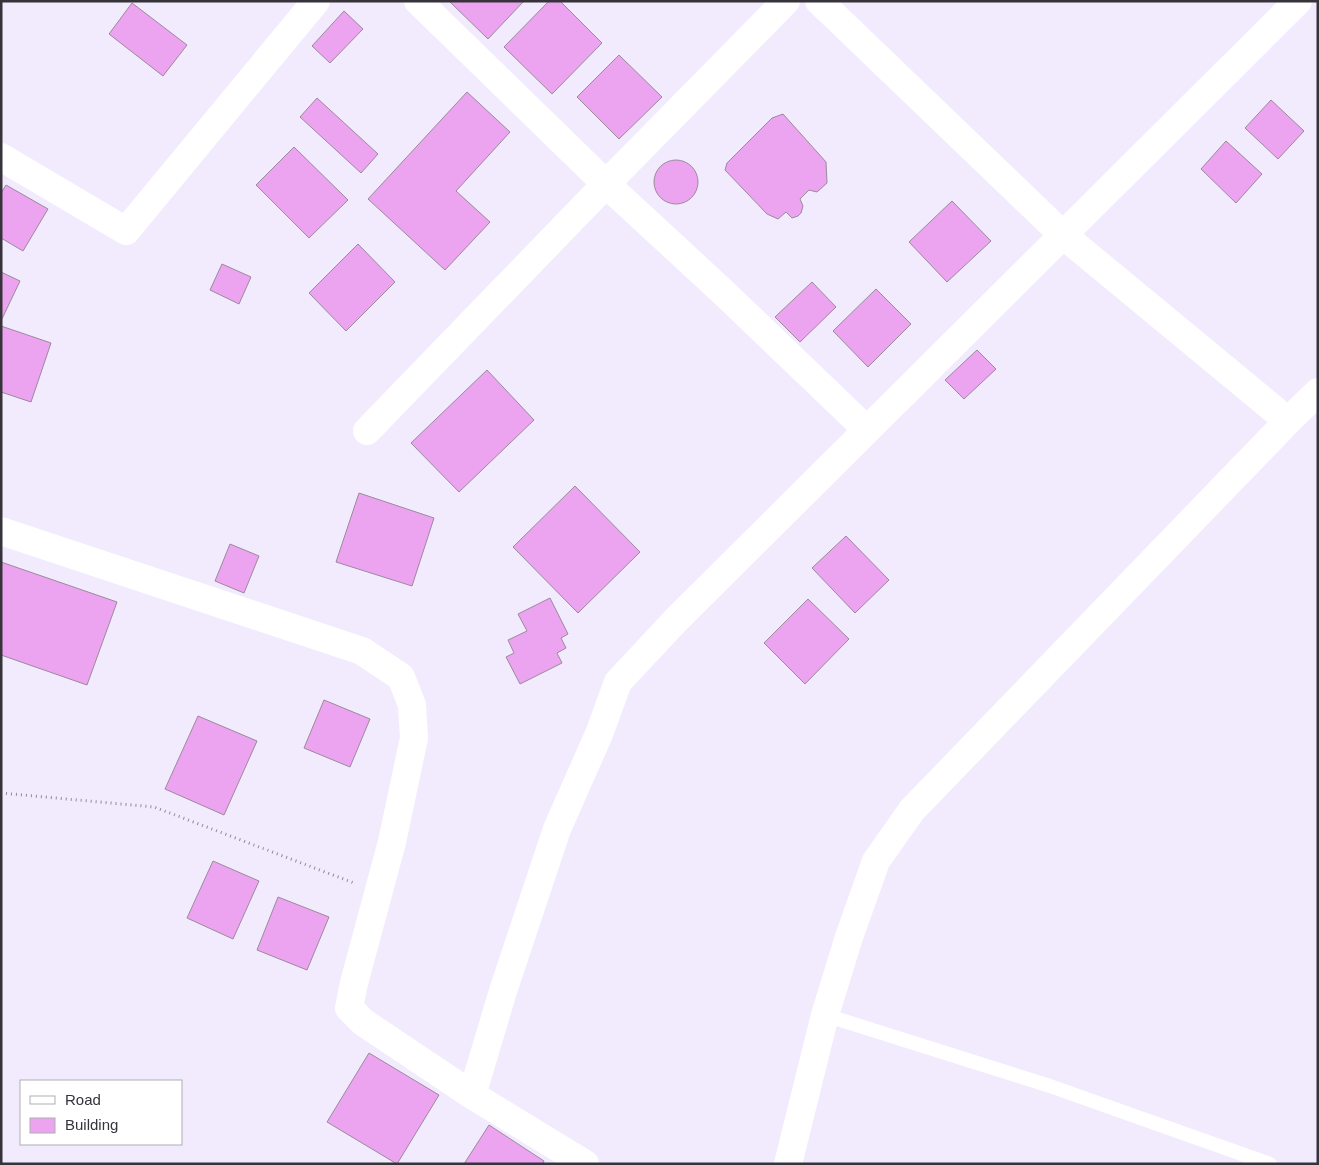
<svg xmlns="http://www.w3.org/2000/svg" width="1319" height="1165" font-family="Helvetica,sans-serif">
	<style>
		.building { fill: #eca4f1; stroke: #9a8a9b }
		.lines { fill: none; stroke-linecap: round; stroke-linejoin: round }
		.path { stroke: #8f8a97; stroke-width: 3; stroke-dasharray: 1 4; stroke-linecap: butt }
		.lane { stroke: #fff; stroke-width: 14 }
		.street { stroke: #fff; stroke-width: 28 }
	</style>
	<rect width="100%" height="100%" fill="#f2ebfd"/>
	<path class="building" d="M 449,1 L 524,1 L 488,39 Z
		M 549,1 L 560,1 L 602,43 L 552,94 L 504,47 Z
		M 132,3 L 187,45 L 163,76 L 109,34 Z
		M 344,11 L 363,29 L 330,63 L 312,46 Z
		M 619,55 L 662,97 L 619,139 L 577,97 Z
		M 467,92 L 510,132 L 456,191 L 490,222 L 445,270 L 368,199 Z
		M 317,98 L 378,154 L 361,173 L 300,117 Z
		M 1271,100 L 1304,131 L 1278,159 L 1245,128 Z
		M 783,114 L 826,162 L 827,183 L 817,192 L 809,190 L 800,199 L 803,206 L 801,213 L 798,216 L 792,218 L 786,212 L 778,219 L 767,214 L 725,170 L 727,163 L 772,118 Z
		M 1226,141 L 1262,174 L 1236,203 L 1201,169 Z
		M 294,147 L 348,200 L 309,238 L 256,185 Z
		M654 182a22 22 0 1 1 44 0a22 22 0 1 1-44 0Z
		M 6,185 L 48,209 L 23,251 L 1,238 L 1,193 Z
		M 952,201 L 991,241 L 947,282 L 909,242 Z
		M 358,244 L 395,282 L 346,331 L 309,293 Z
		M 222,264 L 251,277 L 239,304 L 210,290 Z
		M 1,272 L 20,281 L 1,321 Z
		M 812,282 L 836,307 L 800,342 L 775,317 Z
		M 876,289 L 911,324 L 868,367 L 833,331 Z
		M 1,326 L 51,343 L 31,402 L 1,392 Z
		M 977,350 L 996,369 L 964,399 L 945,380 Z
		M 487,370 L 534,420 L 459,492 L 411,443 Z
		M 575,486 L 640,552 L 578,613 L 513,547 Z
		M 359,493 L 434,518 L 412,586 L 336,562 Z
		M 846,536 L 889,580 L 855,613 L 812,568 Z
		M 230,544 L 259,556 L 244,593 L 215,581 Z
		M 1,562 L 117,602 L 87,685 L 1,655 Z
		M 550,598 L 568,634 L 561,638 L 566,648 L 557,653 L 562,663 L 520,684 L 506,657 L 514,653 L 508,640 L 527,631 L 518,614 Z
		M 808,599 L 849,639 L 805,684 L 764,643 Z
		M 324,700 L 370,719 L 350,767 L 304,748 Z
		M 198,716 L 257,741 L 224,815 L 165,789 Z
		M 213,861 L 259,881 L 233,939 L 187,918 Z
		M 278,897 L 329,917 L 307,970 L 257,950 Z
		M 369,1053 L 439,1095 L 397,1164 L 327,1122 Z
		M 489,1125 L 544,1161 L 543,1164 L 464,1164 Z"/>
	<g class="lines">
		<path class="path" d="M 1,793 L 154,807 L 354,883"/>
		<path class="lane" d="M 825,1015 L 1050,1086 L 1270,1164"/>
		<path class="street" d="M 819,1 L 1063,235 L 1288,421 L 1318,392
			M 1,157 L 126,231 L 316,1
			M 867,430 L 1298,1
			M 367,431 L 606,184 L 418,1
			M 1,531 L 362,651 L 401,677 L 412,705 L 414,738 L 392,842 L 354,983 L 349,1008 L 363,1022 L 472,1095 L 585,1164
			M 472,1095 L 503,991 L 557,829 L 599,734 L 618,682 L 676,620 L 867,430 L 723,292 L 606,184 L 786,1
			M 788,1164 L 825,1015 L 849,937 L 876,861 L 912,810 L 1288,421"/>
	</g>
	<rect width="1319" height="1165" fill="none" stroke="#36333b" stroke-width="5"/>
	<rect x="20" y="1080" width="162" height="65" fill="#ffffff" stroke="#afadb1"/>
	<rect x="30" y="1096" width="25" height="8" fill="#ffffff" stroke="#afadb1"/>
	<text x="65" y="1105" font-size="15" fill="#36333b">Road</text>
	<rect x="30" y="1118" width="25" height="15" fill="#eca4f1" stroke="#afadb1"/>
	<text x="65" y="1130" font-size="15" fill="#36333b">Building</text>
</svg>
